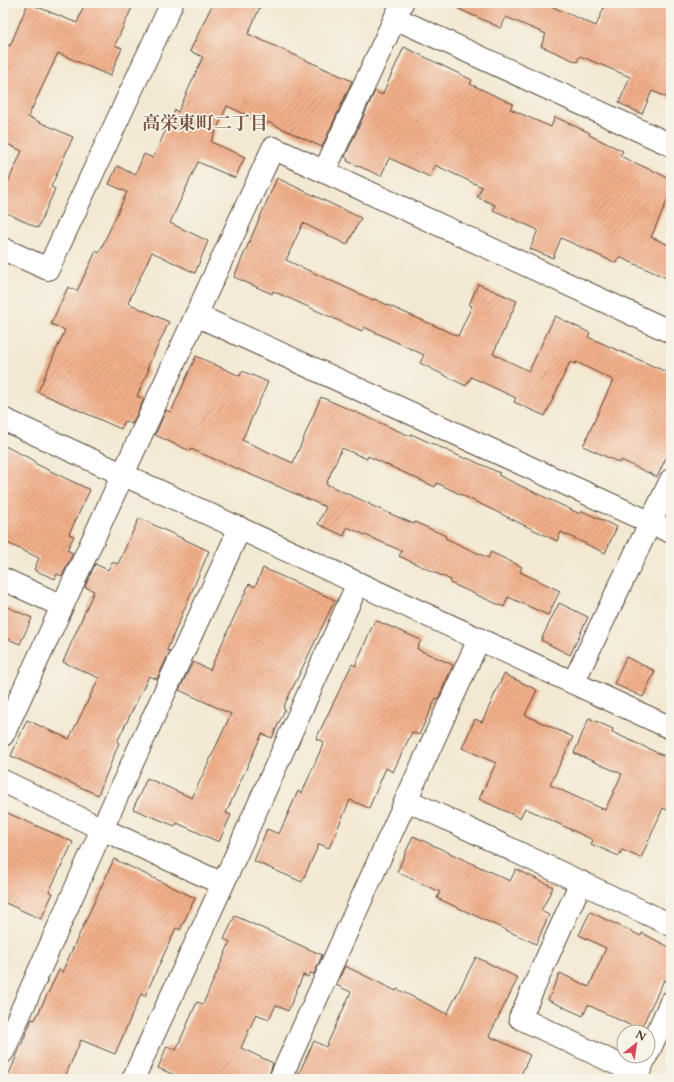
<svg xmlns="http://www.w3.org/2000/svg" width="674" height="1082" font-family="Cardo,'Noto Serif JP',serif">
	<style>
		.building { fill: url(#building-hatch) }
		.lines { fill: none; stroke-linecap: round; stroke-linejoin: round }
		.street-casing { stroke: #574739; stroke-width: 24 }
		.street { stroke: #fff; stroke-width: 22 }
		.labels { text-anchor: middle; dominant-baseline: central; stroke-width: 3.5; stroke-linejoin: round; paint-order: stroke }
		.neighbourhood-label { font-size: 18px; font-weight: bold; fill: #7b5944; stroke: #f7f3e8 }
	</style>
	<defs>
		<pattern id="building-hatch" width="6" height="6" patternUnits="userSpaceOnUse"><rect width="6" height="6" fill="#f2af8a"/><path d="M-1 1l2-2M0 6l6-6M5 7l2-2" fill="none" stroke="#c58f70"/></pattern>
	</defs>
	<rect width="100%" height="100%" fill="#f7f3e8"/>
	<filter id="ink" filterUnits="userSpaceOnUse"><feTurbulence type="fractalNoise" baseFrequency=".025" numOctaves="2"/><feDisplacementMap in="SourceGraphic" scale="8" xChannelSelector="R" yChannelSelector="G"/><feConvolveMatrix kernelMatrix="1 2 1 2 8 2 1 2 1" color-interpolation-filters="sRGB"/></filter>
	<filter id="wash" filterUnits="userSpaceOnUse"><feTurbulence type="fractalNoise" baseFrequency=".012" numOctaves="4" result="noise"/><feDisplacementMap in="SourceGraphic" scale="16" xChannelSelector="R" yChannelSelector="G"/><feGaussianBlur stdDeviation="0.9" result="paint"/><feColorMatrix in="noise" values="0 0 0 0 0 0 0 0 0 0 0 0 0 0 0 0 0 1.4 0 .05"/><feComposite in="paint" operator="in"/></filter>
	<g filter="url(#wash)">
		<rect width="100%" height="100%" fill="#f3e9d3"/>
		<g id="blocks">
			<path class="building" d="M 28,3 L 77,23 L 85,3 L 134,3 L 115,45 L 122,48 L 110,76 L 58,53 L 28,117 L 73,137 L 51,187 L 55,189 L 38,228 L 3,211 L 3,193 L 22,151 L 3,142 L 3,43 L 10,46 Z
				M 213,3 L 262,3 L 248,34 L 352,81 L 322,147 L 268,122 L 267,124 L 227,106 L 211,142 L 245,157 L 235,178 L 198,162 L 170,223 L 208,241 L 195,273 L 152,252 L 128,303 L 169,322 L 147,369 L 149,369 L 137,396 L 144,399 L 132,424 L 125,421 L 121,429 L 38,392 L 65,330 L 51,324 L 68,287 L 77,291 L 96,251 L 99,253 L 127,192 L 109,184 L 117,166 L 135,175 L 144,154 L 153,158 L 175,110 L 178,112 L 203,57 L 190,51 Z
				M 446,3 L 544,3 L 596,26 L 606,3 L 671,3 L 671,99 L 652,91 L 642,114 L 619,103 L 630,77 L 580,56 L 577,62 L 541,46 L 546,34 L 506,17 L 501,28 Z
				M 404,47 L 472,80 L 470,84 L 513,104 L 510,109 L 551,127 L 555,117 L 590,133 L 589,135 L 623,151 L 620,156 L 671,179 L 671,192 L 651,237 L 671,246 L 671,280 L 619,257 L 616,263 L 561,238 L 553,258 L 530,249 L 538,230 L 493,210 L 495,205 L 477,197 L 482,187 L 435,165 L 430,177 L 389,158 L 381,176 L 347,161 L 348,159 L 345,157 L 375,91 L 382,95 Z
				M 277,178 L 361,218 L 347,245 L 303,223 L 286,260 L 373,300 L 374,299 L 458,336 L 472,306 L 469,305 L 478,284 L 517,301 L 493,354 L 529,371 L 555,316 L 590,333 L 588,337 L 671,374 L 671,447 L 657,477 L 621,460 L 620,463 L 583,446 L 613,380 L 576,362 L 575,364 L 570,362 L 545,416 L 514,402 L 516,398 L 471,377 L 466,386 L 420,363 L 424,355 L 364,327 L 362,331 L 273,291 L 272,294 L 234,277 Z
				M 196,356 L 240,376 L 242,371 L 268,382 L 242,440 L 293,463 L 321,397 L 410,436 L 411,434 L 466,459 L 467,458 L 500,473 L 498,475 L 580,514 L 582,511 L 617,527 L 605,553 L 561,532 L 557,541 L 437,483 L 435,487 L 368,456 L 367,459 L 342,448 L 326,484 L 370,504 L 370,505 L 414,524 L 415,522 L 446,536 L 445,538 L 488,558 L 491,552 L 522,567 L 520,572 L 560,591 L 548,615 L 508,597 L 504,607 L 450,583 L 451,580 L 399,556 L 402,551 L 347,527 L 344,536 L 318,524 L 326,507 L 191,449 L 190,451 L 155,435 L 166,410 L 171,412 Z
				M 3,445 L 35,461 L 34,463 L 90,490 L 69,534 L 74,536 L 67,550 L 73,553 L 62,576 L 57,574 L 55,579 L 34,570 L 39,558 L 3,541 Z
				M 139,518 L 209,551 L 167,650 L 170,651 L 157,679 L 149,676 L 117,742 L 119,743 L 98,795 L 11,756 L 27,720 L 69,739 L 99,678 L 63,662 L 94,591 L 85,587 L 95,564 L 108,570 L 112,562 L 118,564 Z
				M 263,568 L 335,600 L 283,708 L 285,709 L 272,738 L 262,734 L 226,813 L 231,815 L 219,842 L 177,823 L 175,826 L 133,809 L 147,778 L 192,798 L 231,714 L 179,690 L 193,662 L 210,670 L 249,584 L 255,587 Z
				M 559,603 L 588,617 L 570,655 L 541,640 Z
				M 3,605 L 32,618 L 20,644 L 3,637 Z
				M 375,620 L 421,640 L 417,649 L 453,665 L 438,699 L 436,698 L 419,735 L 412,732 L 393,772 L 386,768 L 369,808 L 350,800 L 329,848 L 319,844 L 302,882 L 254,861 L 267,829 L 279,834 L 298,791 L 302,793 L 324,742 L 316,739 L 352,664 L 355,666 Z
				M 626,657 L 655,671 L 643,697 L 614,684 Z
				M 504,674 L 537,690 L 525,715 L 573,737 L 550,785 L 605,810 L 622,774 L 574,753 L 589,718 L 613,729 L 612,732 L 671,759 L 671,812 L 663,808 L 641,858 L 622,850 L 619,856 L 591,844 L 593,840 L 525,808 L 520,818 L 479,799 L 496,763 L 462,748 L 475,719 L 482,722 Z
				M 3,811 L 73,842 L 49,892 L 53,893 L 41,919 L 3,902 Z
				M 413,836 L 510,881 L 516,869 L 553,887 L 541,911 L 549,915 L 536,944 L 437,898 L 440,892 L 397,872 Z
				M 114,859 L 195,898 L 180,930 L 176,928 L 145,996 L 141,994 L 115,1054 L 81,1040 L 64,1079 L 7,1079 L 32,1019 L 35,1020 L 59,970 L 62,972 Z
				M 590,912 L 641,936 L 642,933 L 671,948 L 671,983 L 664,980 L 640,1030 L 588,1005 L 583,1016 L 548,1000 L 560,973 L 589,987 L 606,948 L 579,935 Z
				M 235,916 L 322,955 L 314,974 L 310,973 L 308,977 L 303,975 L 288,1011 L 276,1005 L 269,1019 L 256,1014 L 241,1048 L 273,1063 L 268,1079 L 184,1079 L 158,1068 L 167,1046 L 176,1050 L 197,1002 L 203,1004 L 230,942 L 224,939 Z
				M 476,957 L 518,978 L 489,1036 L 530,1055 L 519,1079 L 294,1079 L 296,1074 L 298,1075 L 314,1041 L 326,1047 L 351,992 L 336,985 L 345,966 L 396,991 L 397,989 L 447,1014 Z"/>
		</g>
	</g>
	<g filter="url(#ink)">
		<use href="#blocks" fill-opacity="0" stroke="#574739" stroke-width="1"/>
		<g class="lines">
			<defs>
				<path id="street" d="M 395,18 L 671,145
					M 324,172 L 402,3
					M 3,249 L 48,269 L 172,3
					M 196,315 L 671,532
					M 3,419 L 671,728
					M 3,579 L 62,606
					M 573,683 L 671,480
					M 3,735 L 273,148 L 671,332
					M 3,781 L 102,829 L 223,884
					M 407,800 L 671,925
					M 581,882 L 520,1018 L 638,1074 L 646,1056
					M 3,1052 L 102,829 L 240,528
					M 648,1053 L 671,1002
					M 133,1079 L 223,884 L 358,583
					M 280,1079 L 479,639"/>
			</defs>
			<use href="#street" class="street-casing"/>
			<use href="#street" class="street"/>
		</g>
	</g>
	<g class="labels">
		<g class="neighbourhood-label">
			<text x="205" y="123">高栄東町二丁目</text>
		</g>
	</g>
	<rect width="674" height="1082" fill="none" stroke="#f7f3e8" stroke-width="16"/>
	<g transform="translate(636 1044) rotate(30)"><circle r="19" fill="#f7f3e8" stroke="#aca397"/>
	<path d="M0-3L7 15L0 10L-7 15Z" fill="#d1495b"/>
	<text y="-6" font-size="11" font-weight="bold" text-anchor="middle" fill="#3b2a1e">N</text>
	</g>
</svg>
